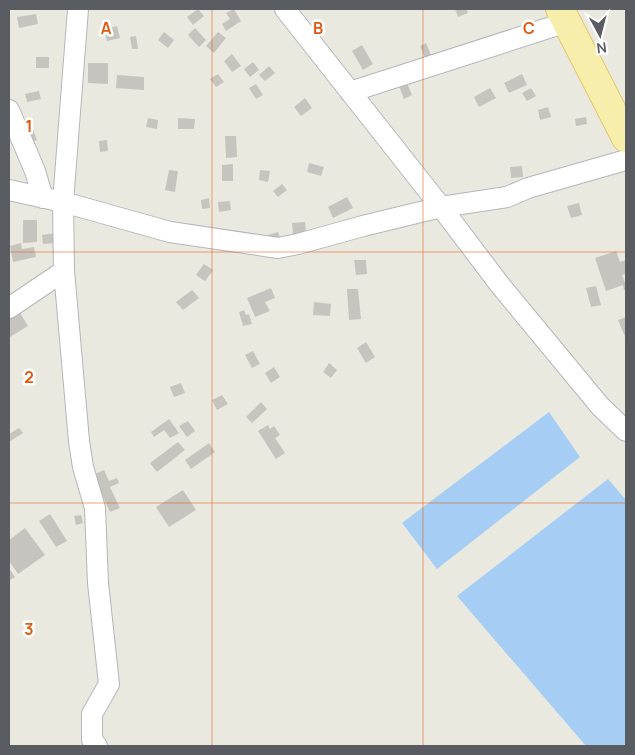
<svg xmlns="http://www.w3.org/2000/svg" width="635" height="755" font-family="Manrope,sans-serif">
	<style>
		.water { fill: #a6cef5 }
		.building { fill: #c6c4be }
		.lines { fill: none; stroke-linecap: round; stroke-linejoin: round }
		.street-casing { stroke: #b3b6ba; stroke-width: 22 }
		.primary-casing { stroke: #e2c562; stroke-width: 30 }
		.street { stroke: #fff; stroke-width: 20 }
		.primary { stroke: #f6eeaa; stroke-width: 28 }
		.grid { fill: none; stroke: #e15910; stroke-width: 1; stroke-opacity: 0.55 }
		.grid-label { font-size: 16px; text-anchor: middle; font-weight: bold; fill: #e15910; stroke: #fff; stroke-width: 5; stroke-linejoin: round; paint-order: stroke }
	</style>
	<rect width="100%" height="100%" fill="#eae9e0"/>
	<path class="water" d="M 549,412 L 580,457 L 437,569 L 402,523 Z
		M 608,479 L 626,500 L 626,746 L 586,746 L 457,596 Z"/>
	<path class="building" d="M 198,9 L 204,16 L 193,25 L 187,17 Z
		M 234,9 L 241,21 L 226,31 L 222,24 L 230,19 L 226,13 Z
		M 455,9 L 466,9 L 468,13 L 458,17 Z
		M 36,14 L 38,24 L 19,28 L 17,17 Z
		M 117,26 L 120,38 L 107,41 L 104,29 Z
		M 195,28 L 206,40 L 199,47 L 188,35 Z
		M 164,32 L 174,40 L 168,48 L 158,40 Z
		M 218,32 L 226,38 L 214,53 L 206,46 Z
		M 136,36 L 138,49 L 132,49 L 130,37 Z
		M 426,43 L 431,55 L 425,58 L 420,46 Z
		M 362,45 L 373,64 L 363,70 L 352,51 Z
		M 232,54 L 241,66 L 232,72 L 224,61 Z
		M 36,57 L 49,57 L 49,68 L 36,68 Z
		M 253,62 L 259,70 L 250,77 L 244,69 Z
		M 88,63 L 108,63 L 108,84 L 88,83 Z
		M 269,66 L 275,73 L 265,81 L 259,75 Z
		M 218,74 L 224,82 L 216,87 L 210,79 Z
		M 522,74 L 527,85 L 509,93 L 504,83 Z
		M 117,75 L 144,77 L 144,90 L 116,88 Z
		M 407,83 L 412,95 L 404,99 L 399,86 Z
		M 256,84 L 263,95 L 256,99 L 249,88 Z
		M 490,88 L 496,98 L 479,107 L 474,97 Z
		M 531,88 L 536,96 L 527,101 L 522,93 Z
		M 39,91 L 41,99 L 27,102 L 25,94 Z
		M 305,98 L 312,108 L 301,116 L 294,107 Z
		M 548,107 L 551,117 L 540,120 L 538,110 Z
		M 586,117 L 587,124 L 576,126 L 575,119 Z
		M 29,118 L 37,140 L 28,144 L 20,122 Z
		M 148,118 L 158,120 L 157,129 L 146,127 Z
		M 178,118 L 195,119 L 194,129 L 178,129 Z
		M 225,136 L 236,136 L 237,157 L 226,158 Z
		M 107,140 L 108,151 L 100,152 L 99,141 Z
		M 309,163 L 324,167 L 321,176 L 307,172 Z
		M 233,164 L 233,181 L 222,181 L 222,165 Z
		M 522,166 L 523,177 L 511,178 L 510,167 Z
		M 169,170 L 178,171 L 175,192 L 165,190 Z
		M 260,170 L 270,171 L 268,182 L 259,180 Z
		M 282,184 L 287,190 L 278,197 L 273,191 Z
		M 347,197 L 353,208 L 333,218 L 328,207 Z
		M 209,198 L 210,208 L 202,209 L 201,200 Z
		M 230,201 L 231,210 L 219,212 L 218,202 Z
		M 579,203 L 582,215 L 571,218 L 567,206 Z
		M 23,220 L 37,220 L 37,242 L 23,243 Z
		M 305,222 L 306,234 L 293,235 L 292,223 Z
		M 278,232 L 281,241 L 264,236 Z
		M 56,233 L 58,243 L 43,244 L 42,235 Z
		M 21,243 L 22,249 L 34,247 L 36,257 L 13,262 L 10,246 Z
		M 616,251 L 620,262 L 626,260 L 626,274 L 622,275 L 626,285 L 626,290 L 624,290 L 623,285 L 606,291 L 595,258 Z
		M 354,260 L 366,260 L 367,274 L 356,275 Z
		M 204,264 L 213,270 L 205,281 L 196,275 Z
		M 596,286 L 601,305 L 591,307 L 586,288 Z
		M 271,288 L 275,298 L 265,302 L 270,311 L 255,317 L 247,298 Z
		M 347,289 L 358,289 L 361,319 L 349,320 Z
		M 192,290 L 199,298 L 183,310 L 176,302 Z
		M 314,302 L 331,304 L 330,316 L 313,315 Z
		M 244,310 L 246,315 L 249,314 L 252,324 L 243,326 L 239,312 Z
		M 20,313 L 28,326 L 10,337 L 9,320 Z
		M 626,317 L 626,339 L 618,320 Z
		M 366,342 L 375,357 L 366,363 L 357,348 Z
		M 253,351 L 260,364 L 252,368 L 245,355 Z
		M 329,363 L 337,370 L 331,378 L 323,372 Z
		M 274,367 L 280,377 L 271,383 L 265,373 Z
		M 181,383 L 185,393 L 174,397 L 170,387 Z
		M 222,395 L 228,404 L 217,410 L 212,400 Z
		M 261,402 L 267,409 L 252,423 L 246,417 Z
		M 169,419 L 179,433 L 170,438 L 164,430 L 154,437 L 151,432 Z
		M 188,421 L 195,431 L 187,437 L 179,426 Z
		M 268,425 L 270,429 L 274,426 L 280,435 L 275,438 L 285,453 L 276,459 L 258,431 Z
		M 19,428 L 23,433 L 9,442 L 9,434 Z
		M 178,442 L 185,450 L 157,472 L 150,463 Z
		M 209,443 L 215,452 L 191,469 L 185,460 Z
		M 104,470 L 109,481 L 117,478 L 119,483 L 110,487 L 120,508 L 110,512 L 93,475 Z
		M 183,490 L 196,510 L 169,527 L 156,507 Z
		M 50,514 L 67,541 L 56,547 L 39,521 Z
		M 81,515 L 83,523 L 76,525 L 74,516 Z
		M 25,528 L 45,555 L 18,574 L 9,561 L 9,540 Z
		M 9,568 L 15,577 L 9,581 Z"/>
	<g class="lines">
		<defs>
			<path id="street" d="M 78,9 L 63,202 L 64,271 L 79,441 L 83,467 L 95,508 L 98,583 L 109,684 L 92,714 L 92,740 L 97,746
				M 285,9 L 441,207 L 500,285 L 600,406 L 626,431
				M 350,92 L 567,22
				M 9,110 L 35,171 L 43,198
				M 9,190 L 63,202 L 170,232 L 278,248 L 298,244 L 363,226 L 441,207 L 507,197 L 528,188 L 626,160
				M 9,308 L 64,271"/>
			<path id="primary" d="M 560,9 L 626,138"/>
		</defs>
		<use href="#street" class="street-casing"/>
		<use href="#primary" class="primary-casing"/>
		<use href="#street" class="street"/>
		<use href="#primary" class="primary"/>
	</g>
	<path class="grid" d="M 212,9 L 212,746M 423,9 L 423,746M 9,252 L 626,252M 9,503 L 626,503"/>
	<g class="grid-label">
		<text x="106" y="34">A</text>
		<text x="318" y="34">B</text>
		<text x="529" y="34">C</text>
		<text x="29" y="132">1</text>
		<text x="29" y="383">2</text>
		<text x="29" y="635">3</text>
	</g>
	<rect width="635" height="755" fill="none" stroke="#595c60" stroke-width="20"/>
	<g transform="translate(600 35) rotate(173)" stroke="#ffffff" stroke-width="4" paint-order="stroke">
	<path d="M0-4L9 19L0 12L-9 19Z" fill="#595c60"/>
	<text y="-8" font-size="14" font-weight="bold" text-anchor="middle" fill="#595c60">N</text>
	</g>
</svg>
